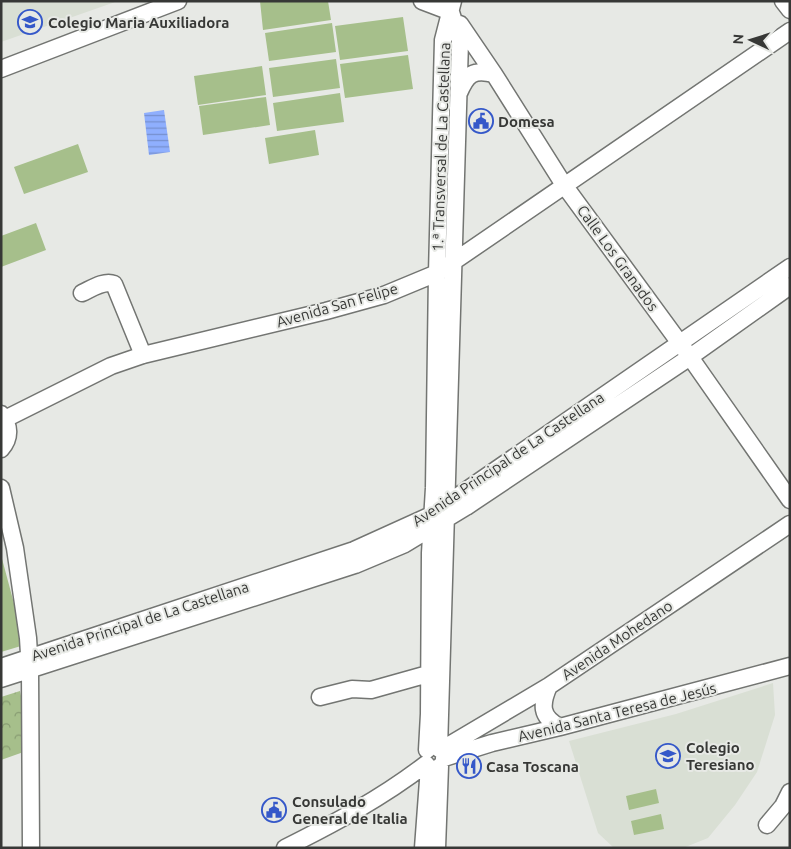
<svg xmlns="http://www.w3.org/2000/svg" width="791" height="849" font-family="Ubuntu,sans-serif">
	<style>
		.built { fill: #d9dfd4 }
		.park { fill: url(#park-crowns) }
		.pitch { fill: #a6bf8b }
		.water { fill: url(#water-rules) }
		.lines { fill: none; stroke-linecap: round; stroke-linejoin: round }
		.minor-casing { stroke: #737572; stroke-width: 19 }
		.minor { stroke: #fff; stroke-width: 16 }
		.labels { text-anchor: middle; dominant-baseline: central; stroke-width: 4; stroke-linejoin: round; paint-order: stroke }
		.poi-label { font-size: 15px; font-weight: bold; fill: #373836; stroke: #e7e9e5; text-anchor: start }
		.street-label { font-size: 15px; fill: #373836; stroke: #e7e9e5 }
	</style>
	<defs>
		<pattern id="park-crowns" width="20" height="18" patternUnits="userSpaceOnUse" patternTransform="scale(1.25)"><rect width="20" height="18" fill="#a6bf8b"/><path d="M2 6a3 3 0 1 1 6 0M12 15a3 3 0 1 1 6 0" fill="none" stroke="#889c72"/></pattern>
		<pattern id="water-rules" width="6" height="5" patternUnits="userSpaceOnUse" patternTransform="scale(1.25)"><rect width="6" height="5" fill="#8faffe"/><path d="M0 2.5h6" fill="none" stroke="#768fce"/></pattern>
	</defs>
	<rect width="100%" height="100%" fill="#e7e9e5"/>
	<path class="built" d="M 1,1 L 118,1 L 1,42 Z
		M 773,683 L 775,715 L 757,772 L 735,805 L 708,838 L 683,848 L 614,848 L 598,833 L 569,741 L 676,714 Z"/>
	<path class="park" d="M 20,691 L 32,749 L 1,760 L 1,697 Z"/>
	<path class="pitch" d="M 260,1 L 328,1 L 331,20 L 263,30 Z
		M 403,17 L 408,51 L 340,60 L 335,26 Z
		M 332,23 L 336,52 L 269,61 L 265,33 Z
		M 408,55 L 413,89 L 345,98 L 340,64 Z
		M 336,59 L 340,88 L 273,97 L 269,68 Z
		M 262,66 L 266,95 L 198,105 L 194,76 Z
		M 340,93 L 344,122 L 277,131 L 273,103 Z
		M 266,97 L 270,125 L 203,135 L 199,106 Z
		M 315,130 L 319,155 L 269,164 L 265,138 Z
		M 78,144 L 88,172 L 24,194 L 14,167 Z
		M 36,223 L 46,250 L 1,267 L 1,236 Z
		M 1,555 L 16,611 L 21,646 L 1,652 Z
		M 656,789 L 659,803 L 629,810 L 626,796 Z
		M 661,814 L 664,829 L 634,835 L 631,821 Z"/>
	<path class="water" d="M 164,110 L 170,152 L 149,155 L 144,113 Z"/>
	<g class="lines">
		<defs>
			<path id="minor" d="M 422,1 L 451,12
				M 783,1 L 790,10
				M 460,24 L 494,74 L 564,185 L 690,357 L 790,500
				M 1,69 L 178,1
				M 459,93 C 467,74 473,69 494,74
				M 82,293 C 91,289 104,280 114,284 L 143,355
				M 1,414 C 10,425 11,438 1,449
				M 5,419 L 111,366 L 143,355 L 326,311 L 384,295 L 437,273 L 790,31
				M 1,488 L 15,548 L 28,638 L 30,670 L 31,848
				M 1,667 L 354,550 L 429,516 L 790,267
				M 1,679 L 355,565 L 405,544 L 466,507 L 690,357 L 790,286
				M 549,686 C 541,704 540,717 560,727
				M 320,697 L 352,689 L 371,690 L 428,674
				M 439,749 L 460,41 L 451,12
				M 427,750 L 429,714 L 430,553 L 434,488 L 437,273 L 443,40 L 453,1
				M 441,750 L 549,686 L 790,524
				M 444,758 L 492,743 L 560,727 L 790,666
				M 767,825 L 783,806 L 790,792
				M 285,848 C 333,824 382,798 426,764
				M 423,848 L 429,767
				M 437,848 L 440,766"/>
		</defs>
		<use href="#minor" class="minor-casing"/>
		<use href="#minor" class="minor"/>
	</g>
	<defs>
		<symbol id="school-ring" viewBox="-11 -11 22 22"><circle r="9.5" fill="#e7e9e5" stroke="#3558c9" stroke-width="1.5"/><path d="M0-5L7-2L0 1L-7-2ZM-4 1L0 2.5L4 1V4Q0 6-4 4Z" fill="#3558c9"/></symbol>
		<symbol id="civic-ring" viewBox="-11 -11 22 22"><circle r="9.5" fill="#e7e9e5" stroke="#3558c9" stroke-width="1.5"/><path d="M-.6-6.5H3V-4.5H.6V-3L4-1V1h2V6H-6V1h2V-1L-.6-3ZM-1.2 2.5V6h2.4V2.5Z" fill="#3558c9"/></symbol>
		<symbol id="restaurant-ring" viewBox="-11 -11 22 22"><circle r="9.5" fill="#e7e9e5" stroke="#3558c9" stroke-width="1.5"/><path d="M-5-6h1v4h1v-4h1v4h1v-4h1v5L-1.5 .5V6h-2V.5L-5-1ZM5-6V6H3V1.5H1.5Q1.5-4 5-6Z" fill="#3558c9"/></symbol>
	</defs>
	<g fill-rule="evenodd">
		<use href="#school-ring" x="16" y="8" width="28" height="28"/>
		<use href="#civic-ring" x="467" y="107" width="28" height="28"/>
		<use href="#school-ring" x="654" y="742" width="28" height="28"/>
		<use href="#restaurant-ring" x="455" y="752" width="28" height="28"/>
		<use href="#civic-ring" x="260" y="796" width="28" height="28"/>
	</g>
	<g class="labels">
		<g class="poi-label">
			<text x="48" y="22">Colegio Maria Auxiliadora</text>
			<text x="498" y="121">Domesa</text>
			<text x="686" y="747">Colegio<tspan x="686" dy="17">Teresiano</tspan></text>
			<text x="486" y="766">Casa Toscana</text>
			<text x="292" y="801">Consulado<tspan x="292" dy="17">General de Italia</tspan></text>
		</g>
		<g class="street-label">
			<text transform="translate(441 147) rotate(-88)">1.ª Transversal de La Castellana</text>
			<text transform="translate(618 258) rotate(54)">Calle Los Granados</text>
			<text transform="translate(337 305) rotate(-16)">Avenida San Felipe</text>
			<text transform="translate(508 459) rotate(-34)">Avenida Principal de La Castellana</text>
			<text transform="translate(140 621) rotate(-18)">Avenida Principal de La Castellana</text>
			<text transform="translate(617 640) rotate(-34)">Avenida Mohedano</text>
			<text transform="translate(617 712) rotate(-14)">Avenida Santa Teresa de Jesús</text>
		</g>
	</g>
	<rect width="791" height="849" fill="none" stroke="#373836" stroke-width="5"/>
	<g transform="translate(751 40) rotate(274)" stroke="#e7e9e5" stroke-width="4" paint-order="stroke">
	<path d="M0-4L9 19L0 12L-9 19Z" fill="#373836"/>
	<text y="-8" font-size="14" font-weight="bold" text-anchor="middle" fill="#373836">N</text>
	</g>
</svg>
